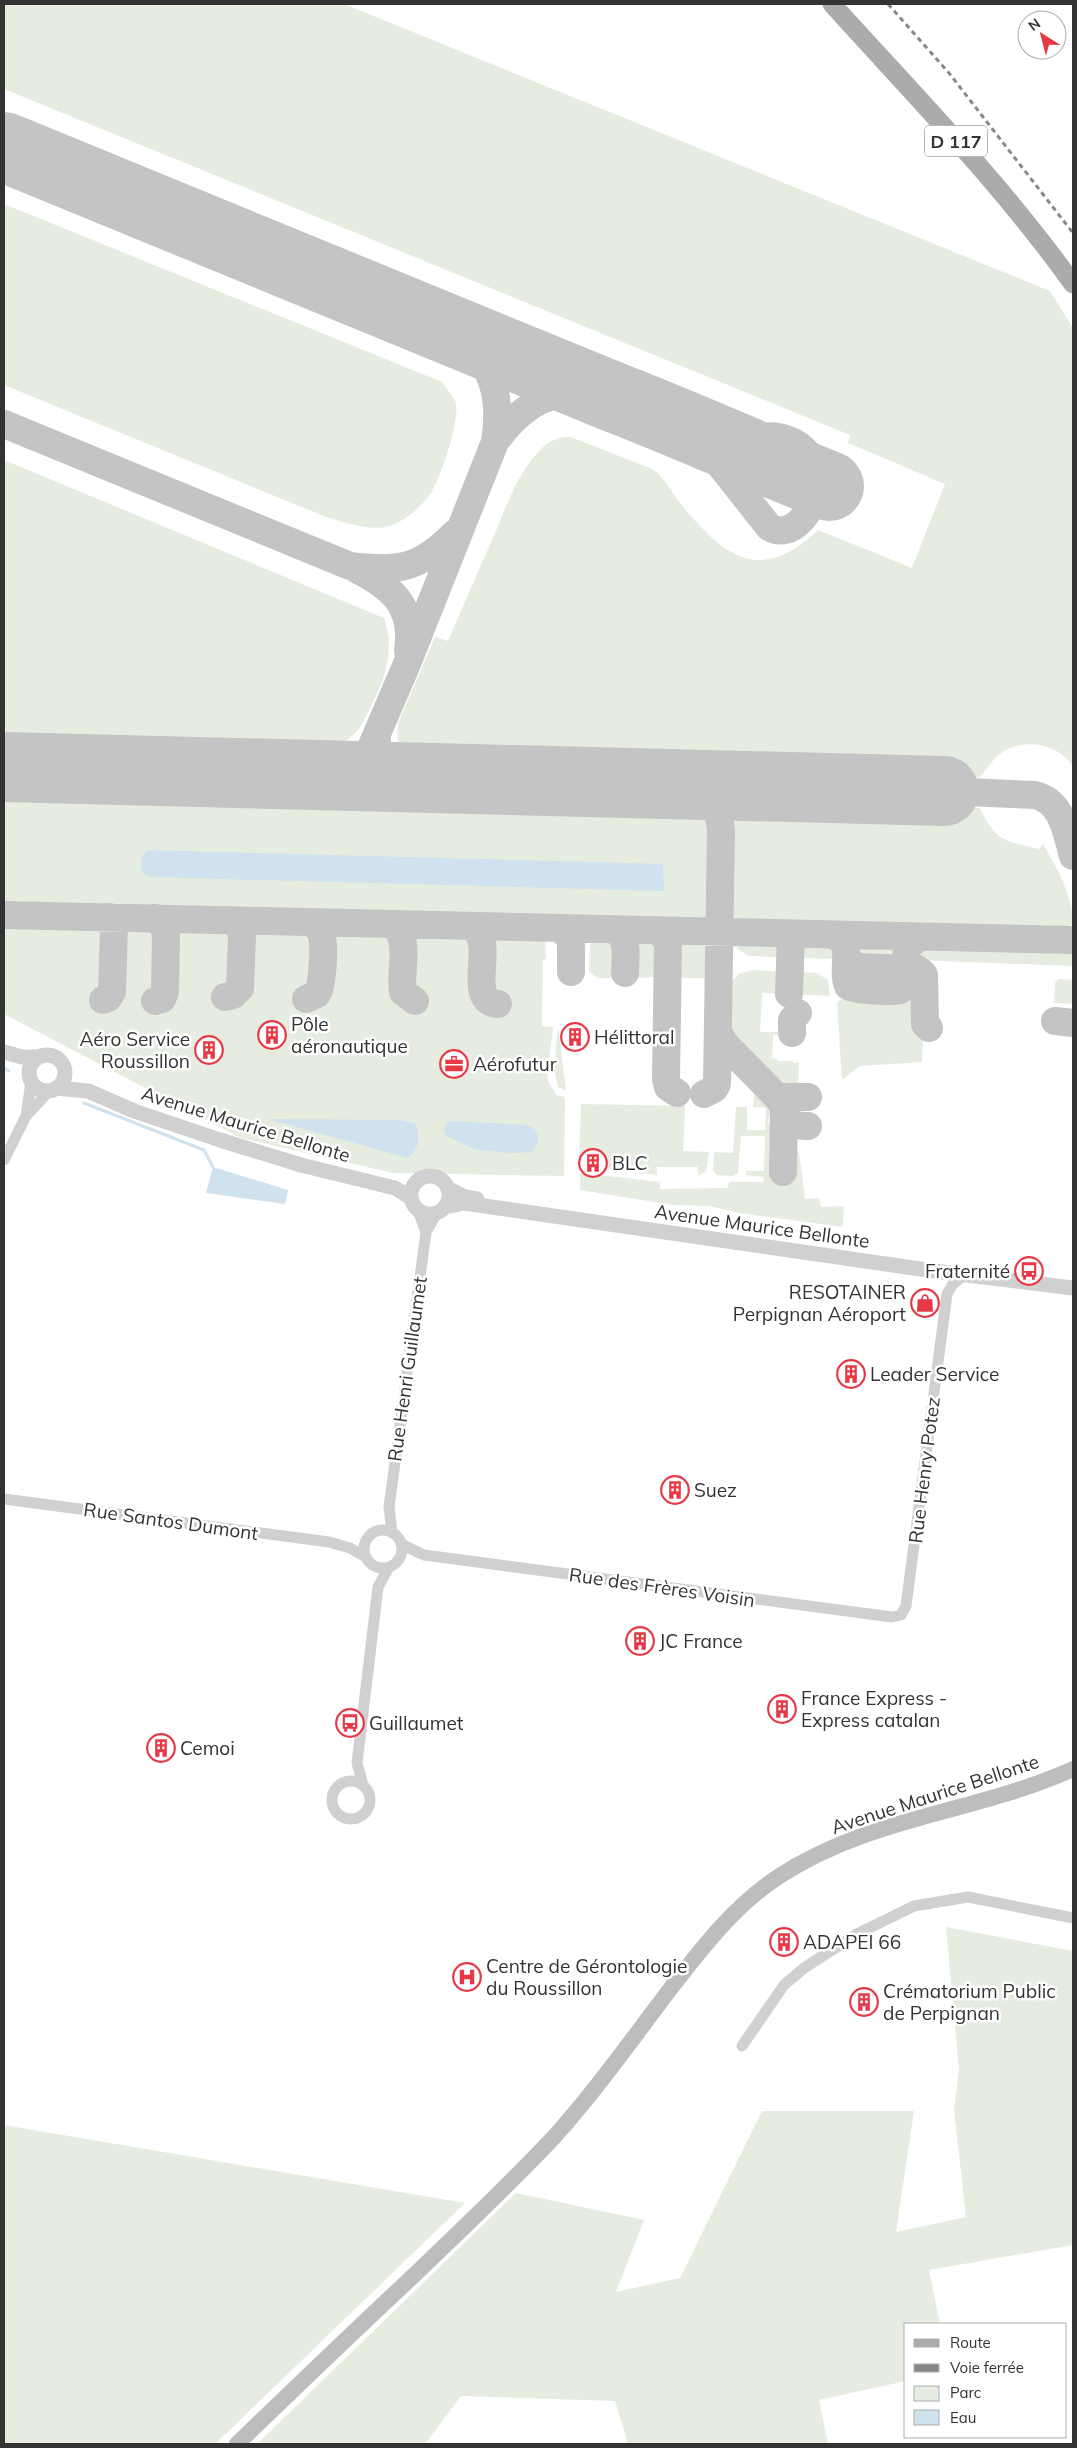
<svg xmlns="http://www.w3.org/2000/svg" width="1077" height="2448" font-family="Mulish,sans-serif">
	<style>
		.green { fill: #e6ecdf }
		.water { fill: #cfe2ee }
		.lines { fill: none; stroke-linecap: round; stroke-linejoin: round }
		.stream { stroke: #cfe2ee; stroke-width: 3 }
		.taxiway { stroke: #c4c4c4; stroke-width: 28 }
		.runway { stroke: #c4c4c4; stroke-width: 70 }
		.minor { stroke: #d0d0d0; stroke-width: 11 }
		.tertiary { stroke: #d0d0d0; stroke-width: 15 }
		.secondary { stroke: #bdbdbd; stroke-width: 16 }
		.primary { stroke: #ababab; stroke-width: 19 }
		.rail { stroke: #888; stroke-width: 3; stroke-dasharray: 5 4; stroke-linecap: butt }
		.labels { text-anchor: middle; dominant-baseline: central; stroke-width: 5; stroke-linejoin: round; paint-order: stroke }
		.shield { fill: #fff; stroke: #707070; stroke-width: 1 }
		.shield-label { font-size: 18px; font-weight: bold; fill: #333 }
		.poi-label { font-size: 19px; fill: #333; stroke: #fff; text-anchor: start }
		.street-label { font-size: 19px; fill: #333; stroke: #fff }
	</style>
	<rect width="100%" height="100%" fill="#fff"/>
	<path class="green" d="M 4,4 L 344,4 L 1050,291 L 1073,328 L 1073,767 C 1060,744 1026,738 1004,751 C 994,757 988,768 980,777 L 427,764 C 406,754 392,748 399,721 L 435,637 L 448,641 C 464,604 480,567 496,531 C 507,504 519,471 540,450 C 547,442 561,435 571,437 C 592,445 613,454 634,462 C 641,465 650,467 655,471 C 665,479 673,494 681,504 C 724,557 760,585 818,530 L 912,568 L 945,484 L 848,443 L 850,435 L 4,89 Z
		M 4,204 L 442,382 C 446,388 452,395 455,401 C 462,417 440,478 431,493 C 422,506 405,521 390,526 C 370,532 345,522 326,517 L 4,385 Z
		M 4,460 L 384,618 C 396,651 384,681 369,711 C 365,717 362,726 357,731 C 343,746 326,754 307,759 L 4,752 Z
		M 4,783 L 674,800 C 694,806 706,812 713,833 L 712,904 L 705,919 L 692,925 L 4,905 Z
		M 762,802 L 980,808 C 996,842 1005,841 1039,849 L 1043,844 C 1057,868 1073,896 1073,923 L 1062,934 L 745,925 L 737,921 L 729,911 L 729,831 C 735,814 746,807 762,802 Z
		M 4,921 L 543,938 L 545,940 L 546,958 L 543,961 L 542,1026 L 553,1027 L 548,1072 L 548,1081 L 556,1095 L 565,1097 L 564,1176 L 393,1173 L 241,1138 L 4,1014 Z
		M 597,937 L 612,938 L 618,945 L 618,973 L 611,978 L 597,978 L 589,971 L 590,945 L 593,939 Z
		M 640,938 L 657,939 L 661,943 L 661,972 L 657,977 L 639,978 L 634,976 L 633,945 Z
		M 684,939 C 704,941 723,957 709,978 L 680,978 L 676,974 L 676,945 Z
		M 751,941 L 837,944 L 839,947 L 839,956 L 836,959 L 749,956 L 736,948 Z
		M 860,945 L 893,945 L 897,947 L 899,957 L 892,961 L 859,960 L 854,953 L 857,946 Z
		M 921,946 L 1073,949 L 1073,966 L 916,960 L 915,951 Z
		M 753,970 L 817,973 L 828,980 L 830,996 L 762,993 L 760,1032 L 778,1032 L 778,1035 L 773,1035 L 772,1058 L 777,1059 L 777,1061 L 793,1061 L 793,1063 L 799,1063 L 798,1093 L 786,1093 L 726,1033 L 726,987 L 739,974 Z
		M 854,973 L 898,975 L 897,980 L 889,983 L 857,982 Z
		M 1059,979 L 1073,980 L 1073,1004 L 1054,1003 L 1055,982 Z
		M 845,995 L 915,998 L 916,1034 L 923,1039 L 922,1062 L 860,1066 L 842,1080 L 837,1003 Z
		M 558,1027 L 566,1091 L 558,1087 L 554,1071 Z
		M 725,1053 L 777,1109 L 774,1115 L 769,1116 L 768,1123 L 776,1124 L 776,1146 L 769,1146 L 769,1156 L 778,1154 L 779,1172 L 786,1171 L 787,1152 L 799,1152 L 805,1199 L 819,1198 L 821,1207 L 844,1206 L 843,1227 L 739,1213 L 710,1206 L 673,1205 L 580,1190 L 580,1173 L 660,1182 L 660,1189 L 728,1188 L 729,1182 L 763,1182 L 764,1177 L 746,1175 L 746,1171 L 764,1171 L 765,1136 L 741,1136 L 738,1173 L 732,1176 L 717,1175 L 713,1170 L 714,1152 L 733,1153 L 736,1107 L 747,1107 L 747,1130 L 765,1130 L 766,1108 L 753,1107 L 755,1089 L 729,1062 Z
		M 581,1104 L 685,1106 L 683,1151 L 709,1152 L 706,1171 L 698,1176 L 698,1167 L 657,1167 L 657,1175 L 579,1165 Z
		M 946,1927 L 1073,1951 L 1073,2245 L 929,2270 L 940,2324 L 906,2324 L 906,2381 L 819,2400 L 828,2444 L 628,2444 L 615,2401 L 461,2396 L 425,2444 L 257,2444 L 516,2193 L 644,2220 L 616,2292 L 680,2278 L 762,2111 L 914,2111 L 896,2232 L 966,2217 L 954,2110 L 959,2069 Z
		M 4,2125 L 465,2203 L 215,2444 L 4,2444 Z"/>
	<path class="water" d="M 148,850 L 663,864 L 664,891 L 149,877 L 141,871 L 142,858 Z
		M 268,1119 L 400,1120 L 415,1123 C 420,1137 420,1148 408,1158 Z
		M 452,1121 L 528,1125 L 537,1131 L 538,1144 L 531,1152 L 514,1153 L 476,1150 L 446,1136 L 444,1129 L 446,1123 Z
		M 213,1167 L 288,1190 L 285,1204 L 206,1193 Z"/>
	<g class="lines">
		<path class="stream" d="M 4,1068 L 9,1071
			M 84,1103 L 204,1150 L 213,1167"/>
		<path class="taxiway" d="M 4,424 L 350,566 C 398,572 420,569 455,533
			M 684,424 L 694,432 L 769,527 C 807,550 848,451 778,437 C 764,434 755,442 741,443 C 734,444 725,442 718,441
			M 495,442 C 528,397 556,387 611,396
			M 358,570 C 395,589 414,608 408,651
			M 377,737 L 375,765 L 386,775 L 403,777
			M 325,775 C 344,774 356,774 367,757 L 406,666 L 495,442 C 503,392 491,358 448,328
			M 670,784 C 706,790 716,791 721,830 L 717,1084 L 714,1089 L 704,1094
			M 944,791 L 1035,795 C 1063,802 1066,832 1073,856
			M 4,915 L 1073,940
			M 392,924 C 412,939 399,971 403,992 L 415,1001
			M 471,926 C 499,942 463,1000 498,1004
			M 560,928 L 571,939 L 571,972
			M 614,930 C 630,938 625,957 625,973
			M 657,931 L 665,937 L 668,944 L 666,1079 L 668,1087 L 677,1093
			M 832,935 C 857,942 840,968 848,986 C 853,990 894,993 900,990 C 904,988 903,987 905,983 L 907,946 L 920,937
			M 846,957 L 855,967 L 916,969
			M 903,965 L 906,959 C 910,968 919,968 924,975 L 925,1024 L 929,1028
			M 789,994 L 791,934
			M 225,997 L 233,995 L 240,988 L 242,935 L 239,927 L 230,920
			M 306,999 L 317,994 C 323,984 325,944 321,933 C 320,927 314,925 309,922
			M 103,1000 L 108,998 L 112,992 L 114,925 L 109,917
			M 155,1001 L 162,999 L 165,992 L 166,933 L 162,924 L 155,918
			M 1055,1021 L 1073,1023
			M 718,1032 L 725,1044 L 778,1098 L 784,1107 L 783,1172
			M 792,1033 L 792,1020 L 798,1013
			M 774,1094 L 782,1097 L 808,1097
			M 784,1111 C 787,1124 796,1126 808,1126"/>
		<path class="runway" d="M 4,147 L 611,396 C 684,424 756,457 829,486
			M 4,767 L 944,791"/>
		<path class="minor" d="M 27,1115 L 49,1091
			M 4,1160 L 26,1116 L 31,1082
			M 418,1210 L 426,1232
			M 4,1499 L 329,1542 L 350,1548 L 366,1557
			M364 1549a19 19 0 1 1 38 0a19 19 0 1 1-38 0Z
			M 392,1533 L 389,1507 L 426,1232 L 437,1213
			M 401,1544 L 424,1555 L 892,1617 L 901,1615 L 906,1606 L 947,1294 L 953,1284 L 966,1274
			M332 1800a19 19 0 1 1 38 0a19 19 0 1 1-38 0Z
			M 363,1785 L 357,1763 L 378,1587 L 389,1567
			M 742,2046 L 784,1985 L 804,1968 L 857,1934 L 914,1906 L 968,1897 L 1073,1918"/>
		<path class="tertiary" d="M 4,1052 L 22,1057 L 38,1057
			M29 1073a18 18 0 1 1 36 0a18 18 0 1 1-36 0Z
			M 56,1088 L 88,1091 L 134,1111 L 220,1140 L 301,1165 L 395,1188 L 411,1198
			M411 1195a19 19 0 1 1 38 0a19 19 0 1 1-38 0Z
			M 449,1189 L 465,1197 L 477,1199
			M 445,1207 L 464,1203 L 934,1271 L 1073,1288"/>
		<path class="secondary" d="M 237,2444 C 294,2389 351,2334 409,2280 C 458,2233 508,2186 555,2136 C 597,2089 633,2038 671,1988 C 702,1948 735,1905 778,1877 C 871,1816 976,1813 1073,1769"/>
		<path class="primary" d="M 832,4 C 914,95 1001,183 1073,284"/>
		<path class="rail" d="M 888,4 L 949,73 L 1073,233"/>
	</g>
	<defs>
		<symbol id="building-ring" viewBox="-11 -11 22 22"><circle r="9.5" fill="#fff" stroke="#e63946" stroke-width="1.5"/><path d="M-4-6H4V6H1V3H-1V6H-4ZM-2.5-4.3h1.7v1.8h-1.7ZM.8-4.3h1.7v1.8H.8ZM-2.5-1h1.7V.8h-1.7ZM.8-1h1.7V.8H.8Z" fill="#e63946"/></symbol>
		<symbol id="office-ring" viewBox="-11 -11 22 22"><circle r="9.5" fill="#fff" stroke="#e63946" stroke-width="1.5"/><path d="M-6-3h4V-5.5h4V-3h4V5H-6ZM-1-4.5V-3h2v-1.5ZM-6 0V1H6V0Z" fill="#e63946"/></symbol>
		<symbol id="bus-ring" viewBox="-11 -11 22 22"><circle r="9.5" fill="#fff" stroke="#e63946" stroke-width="1.5"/><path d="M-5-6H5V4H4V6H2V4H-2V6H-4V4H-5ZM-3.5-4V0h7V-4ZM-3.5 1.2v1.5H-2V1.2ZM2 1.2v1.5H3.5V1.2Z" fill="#e63946"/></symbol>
		<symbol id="shop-ring" viewBox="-11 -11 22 22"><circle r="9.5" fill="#fff" stroke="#e63946" stroke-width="1.5"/><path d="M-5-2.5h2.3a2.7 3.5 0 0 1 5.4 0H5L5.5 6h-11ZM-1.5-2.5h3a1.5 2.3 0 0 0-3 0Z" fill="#e63946"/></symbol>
		<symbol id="hospital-ring" viewBox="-11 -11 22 22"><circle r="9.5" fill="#fff" stroke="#e63946" stroke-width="1.5"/><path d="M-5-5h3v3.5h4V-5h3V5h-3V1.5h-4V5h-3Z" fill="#e63946"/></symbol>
	</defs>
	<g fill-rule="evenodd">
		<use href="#building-ring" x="256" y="1019" width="32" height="32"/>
		<use href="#building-ring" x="559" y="1021" width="32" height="32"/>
		<use href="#building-ring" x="193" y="1034" width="32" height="32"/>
		<use href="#office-ring" x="438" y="1048" width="32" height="32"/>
		<use href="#building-ring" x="577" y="1147" width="32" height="32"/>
		<use href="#bus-ring" x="1013" y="1255" width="32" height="32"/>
		<use href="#shop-ring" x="909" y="1287" width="32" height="32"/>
		<use href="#building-ring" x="835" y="1358" width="32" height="32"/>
		<use href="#building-ring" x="659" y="1474" width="32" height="32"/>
		<use href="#building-ring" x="624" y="1625" width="32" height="32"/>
		<use href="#building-ring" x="766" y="1693" width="32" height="32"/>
		<use href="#bus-ring" x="334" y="1707" width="32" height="32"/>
		<use href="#building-ring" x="145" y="1732" width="32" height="32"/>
		<use href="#building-ring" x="768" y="1926" width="32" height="32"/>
		<use href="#hospital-ring" x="451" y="1961" width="32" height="32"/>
		<use href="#building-ring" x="848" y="1986" width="32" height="32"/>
	</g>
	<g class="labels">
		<rect class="shield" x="925" y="125.5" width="62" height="31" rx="4"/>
		<g class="shield-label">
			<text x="956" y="141">D 117</text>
		</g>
		<g class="poi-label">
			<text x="291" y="1024">Pôle<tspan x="291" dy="22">aéronautique</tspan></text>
			<text x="594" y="1037">Hélittoral</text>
			<text x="190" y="1039" text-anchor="end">Aéro Service<tspan x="190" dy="22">Roussillon</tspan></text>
			<text x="473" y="1064">Aérofutur</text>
			<text x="612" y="1163">BLC</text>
			<text x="1010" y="1271" text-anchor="end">Fraternité</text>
			<text x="906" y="1292" text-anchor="end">RESOTAINER<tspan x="906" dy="22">Perpignan Aéroport</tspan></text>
			<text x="870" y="1374">Leader Service</text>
			<text x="694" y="1490">Suez</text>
			<text x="659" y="1641">JC France</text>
			<text x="801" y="1698">France Express -<tspan x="801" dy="22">Express catalan</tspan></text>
			<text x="369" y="1723">Guillaumet</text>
			<text x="180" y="1748">Cemoi</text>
			<text x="803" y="1942">ADAPEI 66</text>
			<text x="486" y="1966">Centre de Gérontologie<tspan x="486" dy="22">du Roussillon</tspan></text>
			<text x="883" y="1991">Crématorium Public<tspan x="883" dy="22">de Perpignan</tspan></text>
		</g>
		<g class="street-label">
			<text transform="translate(246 1124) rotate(17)">Avenue Maurice Bellonte</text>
			<text transform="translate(762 1226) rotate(8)">Avenue Maurice Bellonte</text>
			<text transform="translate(407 1369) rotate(-82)">Rue Henri Guillaumet</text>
			<text transform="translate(924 1470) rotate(-83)">Rue Henry Potez</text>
			<text transform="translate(171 1521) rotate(8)">Rue Santos Dumont</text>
			<text transform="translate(662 1587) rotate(8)">Rue des Frères Voisin</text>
			<text transform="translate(935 1794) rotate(-18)">Avenue Maurice Bellonte</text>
		</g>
	</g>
	<rect width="1077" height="2448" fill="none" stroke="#333333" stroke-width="10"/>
	<rect x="904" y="2323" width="162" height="115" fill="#ffffff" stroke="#adadad"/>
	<rect x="914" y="2339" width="25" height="8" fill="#ababab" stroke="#adadad"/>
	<text x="950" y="2348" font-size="15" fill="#333333">Route</text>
	<rect x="914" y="2364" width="25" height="8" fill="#888888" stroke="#adadad"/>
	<text x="950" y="2373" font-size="15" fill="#333333">Voie ferrée</text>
	<rect x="914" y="2386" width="25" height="15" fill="#e6ecdf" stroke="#adadad"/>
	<text x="950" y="2398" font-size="15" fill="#333333">Parc</text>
	<rect x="914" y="2410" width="25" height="15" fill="#cfe2ee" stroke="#adadad"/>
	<text x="950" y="2423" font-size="15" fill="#333333">Eau</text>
	<g transform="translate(1042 35) rotate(324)"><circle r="24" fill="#ffffff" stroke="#adadad"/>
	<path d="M0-4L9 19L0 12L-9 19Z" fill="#e63946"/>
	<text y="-8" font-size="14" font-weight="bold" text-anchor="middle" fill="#333333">N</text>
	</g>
</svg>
